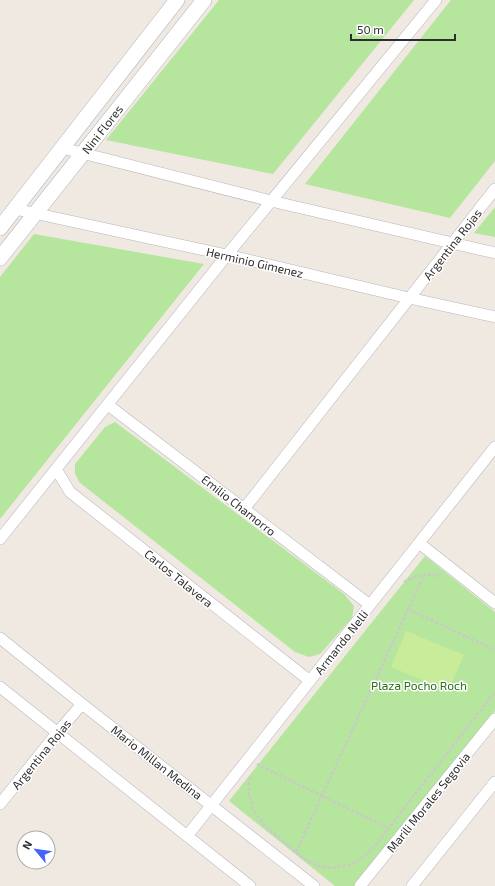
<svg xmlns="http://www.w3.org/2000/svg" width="495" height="886" font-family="'Exo 2',sans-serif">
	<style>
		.green { fill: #b6e59e }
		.pitch { fill: #c9ec9a }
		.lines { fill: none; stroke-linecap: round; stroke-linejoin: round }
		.street-casing { stroke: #b4b7c1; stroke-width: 12 }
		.secondary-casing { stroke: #b4b7c1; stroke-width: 16 }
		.path { stroke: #c9c9c9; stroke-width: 2.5; stroke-dasharray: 3 2; stroke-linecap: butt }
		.street { stroke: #fff; stroke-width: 11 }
		.secondary { stroke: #fff; stroke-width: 15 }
		.labels { text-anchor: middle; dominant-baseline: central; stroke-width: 3; stroke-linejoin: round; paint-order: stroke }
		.street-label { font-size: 12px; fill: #2e2e2e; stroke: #fff }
		.park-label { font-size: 12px; fill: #2c6e1b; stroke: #fff }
	</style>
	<rect width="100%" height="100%" fill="#efe9e1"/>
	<path class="green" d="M 219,0 L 414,0 L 273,174 L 106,140 Z
		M 451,0 L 495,0 L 495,161 L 450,218 L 305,184 Z
		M 495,207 L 495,237 L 474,233 Z
		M 34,234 L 204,264 L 0,519 L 0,277 Z
		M 115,422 L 344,594 L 354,606 L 352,618 L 320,654 L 309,657 L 295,652 L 79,482 L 75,473 L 75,464 L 105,427 Z
		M 425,556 L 495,612 L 495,711 L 355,886 L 335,886 L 229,801 Z"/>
	<path class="pitch" d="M 406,631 L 464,655 L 448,691 L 391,667 Z"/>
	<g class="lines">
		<defs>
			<path id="street" d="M 62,148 L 271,201 L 495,253
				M 15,209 L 227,255 L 409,298 L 495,317
				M 108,405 L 370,605
				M 56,469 L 70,492 L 310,681
				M 244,509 L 495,189
				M 0,539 L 227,255 L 436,0
				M 419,543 L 495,603
				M 0,638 L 82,704 L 314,886
				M 0,687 L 250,886
				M 0,804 L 57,733 L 82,704
				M 187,836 L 495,447
				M 360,886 L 495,719
				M 412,886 L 495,782"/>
			<path id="secondary" d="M 0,228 L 177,0
				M 0,258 L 204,0"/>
		</defs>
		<use href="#street" class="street-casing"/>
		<use href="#secondary" class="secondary-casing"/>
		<path class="path" d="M 404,582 C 415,576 427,573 440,576
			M 408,609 L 495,650
			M 257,764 L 388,828
			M 250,777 L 249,782 L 249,794 L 253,809 L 262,823 L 304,859 L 310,862 L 320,866 L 333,868 L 353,864 L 370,852 L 495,692
			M 296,852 L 424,575"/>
		<use href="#street" class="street"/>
		<use href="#secondary" class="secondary"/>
	</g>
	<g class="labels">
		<g class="street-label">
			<text transform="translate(102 129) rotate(-52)">Nini Flores</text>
			<text transform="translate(452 244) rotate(-52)">Argentina Rojas</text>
			<text transform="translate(255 262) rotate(13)">Herminio Gimenez</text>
			<text transform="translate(239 505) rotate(38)">Emilio Chamorro</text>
			<text transform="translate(179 578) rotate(39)">Carlos Talavera</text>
			<text transform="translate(341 642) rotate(-52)">Armando Nelli</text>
			<text transform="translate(41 754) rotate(-51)">Argentina Rojas</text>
			<text transform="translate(157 762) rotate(38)">Mario Millan Medina</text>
			<text transform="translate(428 802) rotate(-51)">Marili Morales Segovia</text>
		</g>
		<g class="park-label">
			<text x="419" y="685">Plaza Pocho Roch</text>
		</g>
	</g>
	<g transform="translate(36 850) rotate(299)"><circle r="19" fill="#ffffff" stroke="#ababab"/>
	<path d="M0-3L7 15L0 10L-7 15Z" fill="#4264fb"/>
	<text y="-6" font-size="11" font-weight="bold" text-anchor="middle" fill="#2e2e2e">N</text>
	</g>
	<path d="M351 34v6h104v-6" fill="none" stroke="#2e2e2e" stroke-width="2"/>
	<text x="357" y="34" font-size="12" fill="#2e2e2e" stroke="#ffffff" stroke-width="3" paint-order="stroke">50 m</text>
</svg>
